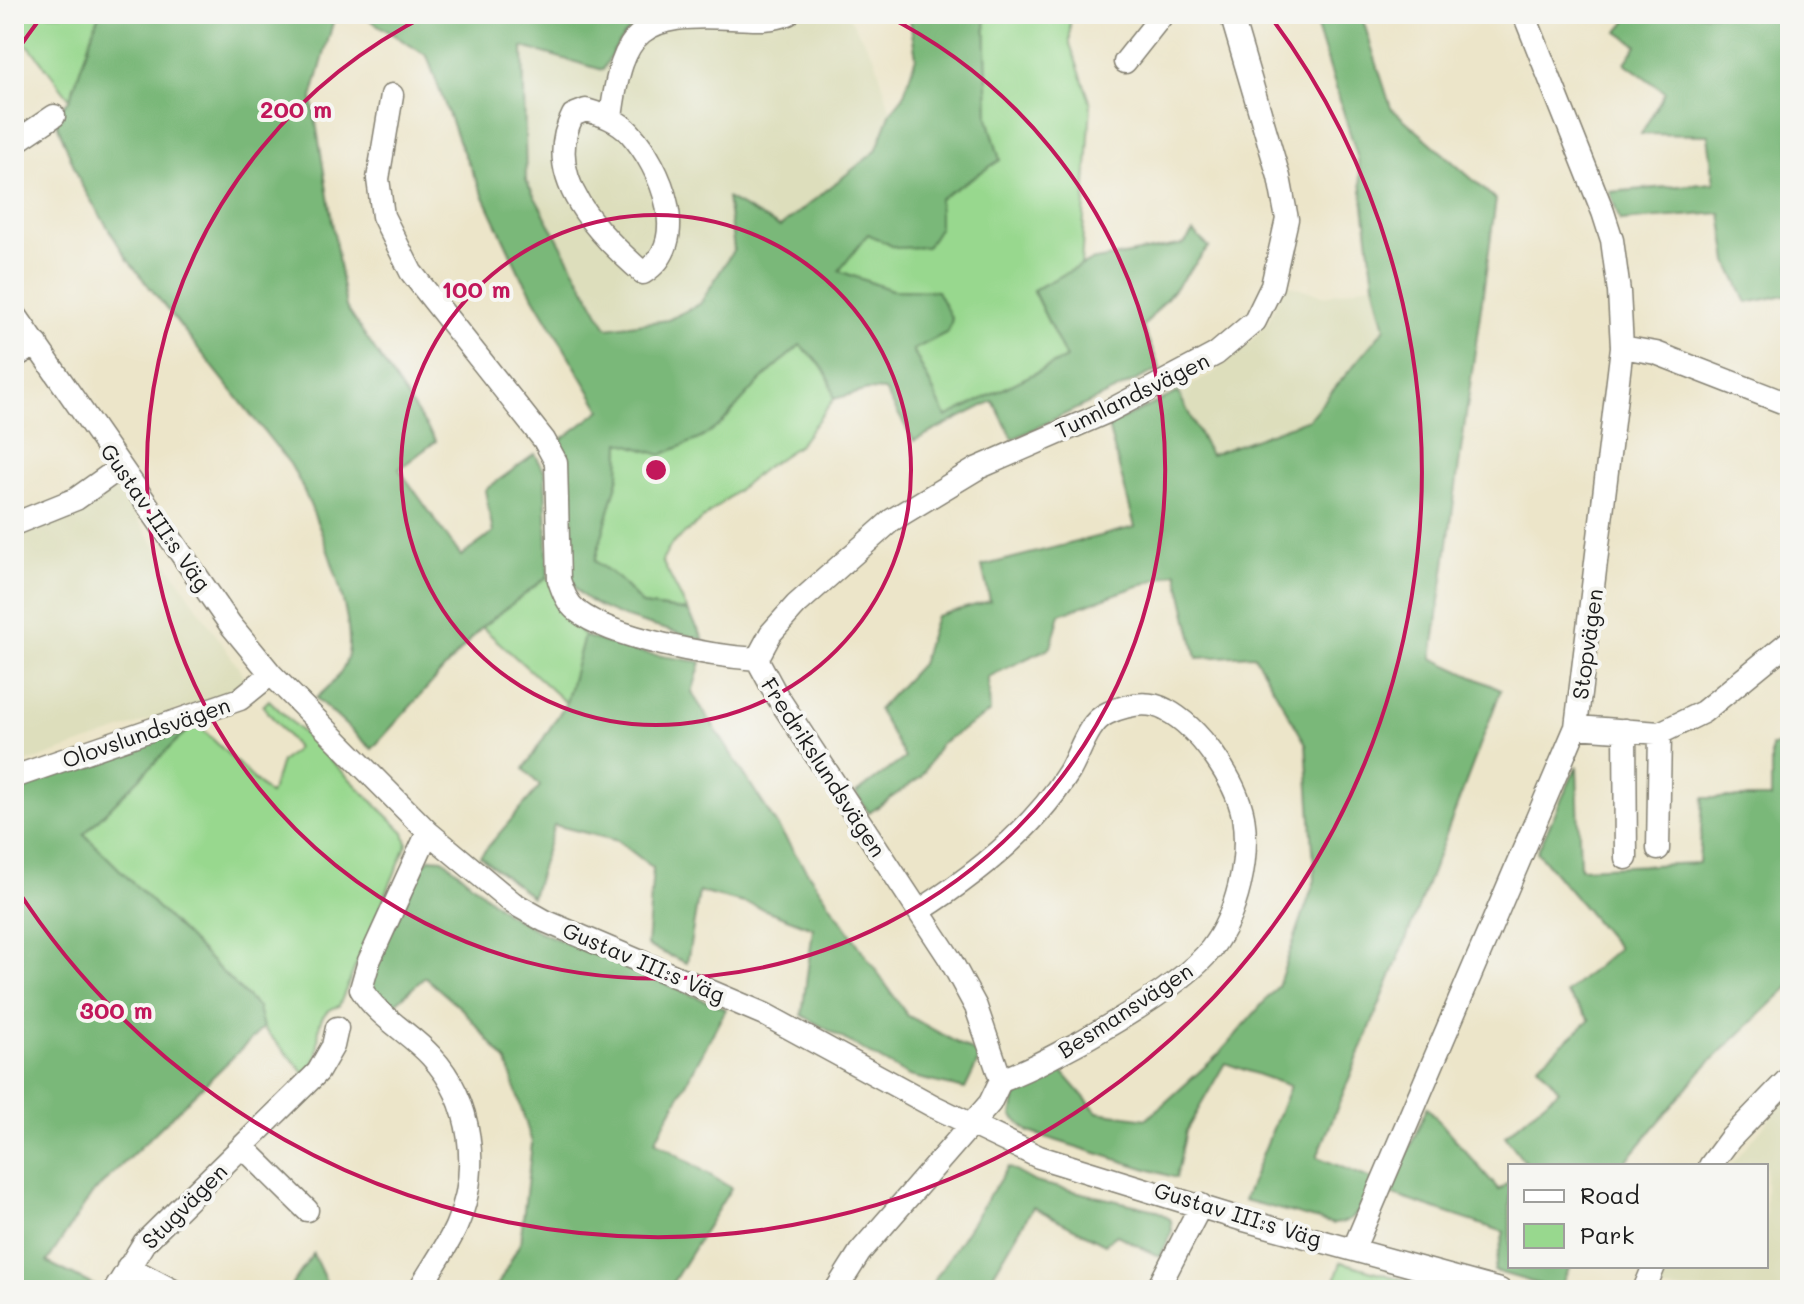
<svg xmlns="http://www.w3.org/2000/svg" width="1804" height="1304" font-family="Mali,sans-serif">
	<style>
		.built { fill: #dddebc }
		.green { fill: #98d88e; stroke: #5a7a55; stroke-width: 2 }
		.forest { fill: #7ab879; stroke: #4b6a4a; stroke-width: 2 }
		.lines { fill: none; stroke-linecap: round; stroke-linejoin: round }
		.minor-casing { stroke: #848072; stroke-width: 25 }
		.minor { stroke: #fff; stroke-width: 22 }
		.ring { fill: none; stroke: #c2185b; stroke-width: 4 }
		.labels { text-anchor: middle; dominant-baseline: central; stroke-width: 8; stroke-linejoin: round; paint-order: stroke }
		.street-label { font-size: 22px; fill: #1c1c1c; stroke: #f6f6f2 }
		.centre { fill: #c2185b; stroke: #f6f6f2; stroke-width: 4 }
		.ring-label { font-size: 24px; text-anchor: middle; font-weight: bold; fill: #c2185b; stroke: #f6f6f2; stroke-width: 8; stroke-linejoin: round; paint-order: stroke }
	</style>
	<rect width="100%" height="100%" fill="#f6f6f2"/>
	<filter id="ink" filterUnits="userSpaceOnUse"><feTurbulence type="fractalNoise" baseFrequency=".0125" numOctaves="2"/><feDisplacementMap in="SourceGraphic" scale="16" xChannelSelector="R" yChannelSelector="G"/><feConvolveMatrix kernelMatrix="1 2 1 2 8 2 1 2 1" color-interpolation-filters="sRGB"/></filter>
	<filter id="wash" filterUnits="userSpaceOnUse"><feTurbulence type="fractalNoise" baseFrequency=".006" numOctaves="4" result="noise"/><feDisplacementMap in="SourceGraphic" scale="32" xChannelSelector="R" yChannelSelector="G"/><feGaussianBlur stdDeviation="1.8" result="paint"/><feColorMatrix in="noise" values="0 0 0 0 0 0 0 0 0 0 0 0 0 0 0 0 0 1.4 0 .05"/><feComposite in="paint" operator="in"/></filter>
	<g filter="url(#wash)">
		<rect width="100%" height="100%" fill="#ece5c9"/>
		<path class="built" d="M 657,14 L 847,14 L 875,58 L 891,112 L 876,150 L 780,227 L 728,198 L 734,249 L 700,304 L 668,320 L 607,328 L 526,181 L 523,47 L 602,70 L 619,40 L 640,20 Z
			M 1284,283 L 1325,296 L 1374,283 L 1385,328 L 1309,419 L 1209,456 L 1178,392 L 1212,374 L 1245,347 L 1268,322 Z
			M 116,488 L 247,680 L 233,691 L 14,767 L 14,534 L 84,507 Z
			M 1790,1095 L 1790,1290 L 1660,1290 L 1668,1266 L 1766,1266 L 1766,1166 L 1730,1166 Z"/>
		<path class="green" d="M 14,14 L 99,14 L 70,99 L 30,47 L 17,39 L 14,41 Z
			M 985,14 L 1070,14 L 1070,44 L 1091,104 L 1081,266 L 1033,291 L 1066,358 L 946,417 L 913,349 L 937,291 L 892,290 L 839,271 L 868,233 L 896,248 L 939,228 L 939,199 L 1000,160 L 988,118 Z
			M 800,345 C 819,362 831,372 834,399 L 799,445 L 763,469 L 671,545 L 662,561 L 688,611 L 643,605 L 618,578 L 595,561 L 619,476 L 620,442 L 661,455 L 760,381 Z
			M 548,576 L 564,614 L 584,636 L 566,703 L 482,627 Z
			M 269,700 L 404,832 L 407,844 L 339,1006 C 311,1014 322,1035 316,1057 C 314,1063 309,1069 306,1075 L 263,1028 L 258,1008 L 84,834 L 195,722 L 270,795 L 281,762 L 297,748 L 263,706 Z
			M 1341,1262 L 1439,1290 L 1332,1290 Z"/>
		<path class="forest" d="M 99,14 L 657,14 C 628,24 616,44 603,70 L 523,47 L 526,181 L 607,328 L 668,320 L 700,304 L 734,249 L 727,198 L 780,227 L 876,151 L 891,112 L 903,97 L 916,57 L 909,14 L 985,14 L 988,118 L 1000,160 L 939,199 L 939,228 L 927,247 L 896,248 L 868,234 L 839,271 L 892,290 L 937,291 L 952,319 L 948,332 L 913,350 L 946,417 L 1066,358 L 1033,290 L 1090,261 L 1184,244 L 1193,232 L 1209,247 L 1143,327 L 1160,369 L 1013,439 L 993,401 L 914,441 L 885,391 L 868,390 L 834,399 C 831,372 819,362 800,345 L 760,381 L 720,425 L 701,438 L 661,455 L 620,442 L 619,476 L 595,561 L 618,578 L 643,605 L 688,611 L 704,640 C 672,630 592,615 575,587 C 566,571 565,543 566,526 C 568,488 574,478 558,442 L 601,410 L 519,272 L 459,143 L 427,56 L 362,15 L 334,19 L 312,98 L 346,307 L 436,441 L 399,469 L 461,556 L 493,533 L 485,490 L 535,454 L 545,472 L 548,576 L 482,627 L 372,749 L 316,698 C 331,685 344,674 348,654 C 356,613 312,501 290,464 L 128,260 L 82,186 L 54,116 L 70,99 Z
			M 1313,14 L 1361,14 L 1391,108 L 1496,200 L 1432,658 L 1501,690 L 1404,945 L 1317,1157 L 1374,1180 C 1364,1202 1360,1222 1334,1224 L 1244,1200 L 1290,1086 L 1225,1063 L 1186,1131 L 1176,1178 L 1029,1132 L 1012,1116 L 1015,1098 L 1060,1069 L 1097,1112 L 1147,1119 L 1220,1053 L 1278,986 L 1315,880 L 1306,744 L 1254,655 L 1197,658 L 1177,572 L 1060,614 L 1051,647 L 988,677 L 990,712 L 940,744 L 921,777 L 869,813 L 856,793 L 905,758 L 878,710 L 921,664 L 936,616 L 990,601 L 982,566 L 1135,527 L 1108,426 L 1178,392 L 1210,455 L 1309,419 L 1385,328 L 1374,283 L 1358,159 Z
			M 1631,14 L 1790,14 L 1790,294 L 1747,303 L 1728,262 L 1721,213 L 1620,221 L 1610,192 L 1714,183 L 1708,135 L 1641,134 L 1665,92 L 1625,63 L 1637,45 L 1618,32 Z
			M 584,636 L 637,652 L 701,662 L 692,693 L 798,858 L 907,1015 L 981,1056 L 965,1089 L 909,1076 L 802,1015 L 813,928 L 752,905 L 699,892 L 687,963 L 647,946 L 653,868 L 618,841 L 554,825 L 532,897 L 480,856 L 540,786 L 524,769 L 566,703 Z
			M 195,722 L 84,834 L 258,1008 L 263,1028 L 92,1194 L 47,1262 L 103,1290 L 14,1290 L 14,788 Z
			M 1771,746 L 1790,746 L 1790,986 L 1701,1071 L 1622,1166 L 1528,1166 L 1505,1136 L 1559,1090 L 1538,1065 L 1590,1020 L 1566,993 L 1618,948 L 1537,852 L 1577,766 L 1580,868 L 1699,863 L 1703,798 L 1771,798 Z
			M 430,858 L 443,859 L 505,912 L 538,931 L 726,1009 L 655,1141 L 731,1188 L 668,1290 L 495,1290 L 520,1243 L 532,1143 L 507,1062 L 464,1011 L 425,977 L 389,1009 L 361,989 L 424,864 Z
			M 1427,1107 L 1499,1190 L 1510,1181 L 1510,1266 L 1570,1266 L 1559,1290 L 1494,1271 L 1504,1232 L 1390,1194 Z
			M 1008,1167 L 1035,1182 L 1156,1210 L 1171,1220 L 1172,1233 L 1160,1257 L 1117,1235 L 1105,1244 L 1033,1207 L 984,1290 L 928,1290 Z
			M 313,1254 L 330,1290 L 288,1290 Z"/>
	</g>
	<g filter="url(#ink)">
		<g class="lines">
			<defs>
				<path id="minor" d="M 1125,62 L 1163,14
					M 392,95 L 378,179 L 383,216 L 411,272 L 544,440 L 556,462 L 559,580 C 563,592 567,603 577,611 C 613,639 711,656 757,659
					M 586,110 C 603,115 618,120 630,133 C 661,167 693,243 643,273 C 600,235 540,178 573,115 Z
					M 611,118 C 622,28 642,13 732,18 C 750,19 772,21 788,14
					M 14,143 L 54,116
					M 14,313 L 230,624 L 271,674 L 428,832 L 513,903 L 545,921 L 764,1014 L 935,1107 L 1039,1157 L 1244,1220 L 1500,1290
					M 1622,347 L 1656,353 L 1790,405
					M 14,357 L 37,344
					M 14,524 L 76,499 L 121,467
					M 757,659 L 771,633 L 796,605 L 892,520 L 978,468 L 1107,412 L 1216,354 L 1255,321 L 1272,286 L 1287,219 L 1279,177 L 1231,14
					M 757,659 L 777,696 L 950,959 L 976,1007 L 1001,1080 L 990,1103 L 860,1252 L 836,1290
					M 1576,727 L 1660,733 L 1703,712 L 1790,641
					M 1625,730 L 1626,858
					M 14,777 L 240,699 L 271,674
					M 1658,849 L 1660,733
					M 919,911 C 974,876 1034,828 1069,772 C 1080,754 1087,722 1108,713 C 1126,705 1148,700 1166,710 C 1199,727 1236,780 1243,816 C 1250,859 1237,915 1211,949 C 1180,990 1051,1062 1001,1080
					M 243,1147 L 307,1210
					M 1710,1166 L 1730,1139 L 1790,1077
					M 1354,1248 L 1576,727 L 1622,347 L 1619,292 L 1612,240 L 1603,212 L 1524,14
					M 128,1267 L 172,1290
					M 115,1290 L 144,1243 L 318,1072 L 333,1046 L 337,1028
					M 419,1290 C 431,1269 446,1249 456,1227 C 481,1171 473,1101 431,1056 C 409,1032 378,1017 361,989 L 369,961 L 428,832
					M 1157,1290 L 1201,1205
					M 1644,1290 L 1654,1266"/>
			</defs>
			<use href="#minor" class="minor-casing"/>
			<use href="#minor" class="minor"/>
		</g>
	</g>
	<g class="ring">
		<circle cx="656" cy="470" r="255"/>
		<path d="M883 14A509 509 0 1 1 429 14"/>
		<path d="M15 54A764 764 0 0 1 42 16M1270 16A764 764 0 1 1 15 886"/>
	</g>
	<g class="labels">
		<g class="street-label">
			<text transform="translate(1132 395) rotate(-26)">Tunnlandsvägen</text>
			<text transform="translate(156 517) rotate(55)">Gustav III:s Väg</text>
			<text transform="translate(1587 644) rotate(-82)">Stopvägen</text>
			<text transform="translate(146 732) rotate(-19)">Olovslundsvägen</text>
			<text transform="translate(824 767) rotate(57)">Fredrikslundsvägen</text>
			<text transform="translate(644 962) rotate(23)">Gustav III:s Väg</text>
			<text transform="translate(1125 1010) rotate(-33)">Besmansvägen</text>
			<text transform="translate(184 1206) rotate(-45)">Stugvägen</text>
			<text transform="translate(1238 1214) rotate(17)">Gustav III:s Väg</text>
		</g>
	</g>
	<circle cx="656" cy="470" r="12" class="centre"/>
	<g class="ring-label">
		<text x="296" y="118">200 m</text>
		<text x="476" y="298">100 m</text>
		<text x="116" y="1019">300 m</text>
	</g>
	<rect width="1804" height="1304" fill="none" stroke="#f6f6f2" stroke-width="48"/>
	<rect x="1508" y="1164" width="260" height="104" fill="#f6f6f2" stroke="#9f9f9c" stroke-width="2"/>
	<rect x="1524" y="1190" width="40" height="12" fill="#ffffff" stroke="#9f9f9c" stroke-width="2"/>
	<text x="1580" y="1204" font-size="24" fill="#1c1c1c">Road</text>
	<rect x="1524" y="1224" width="40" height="24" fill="#98d88e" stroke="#9f9f9c" stroke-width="2"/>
	<text x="1580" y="1244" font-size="24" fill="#1c1c1c">Park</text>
</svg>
